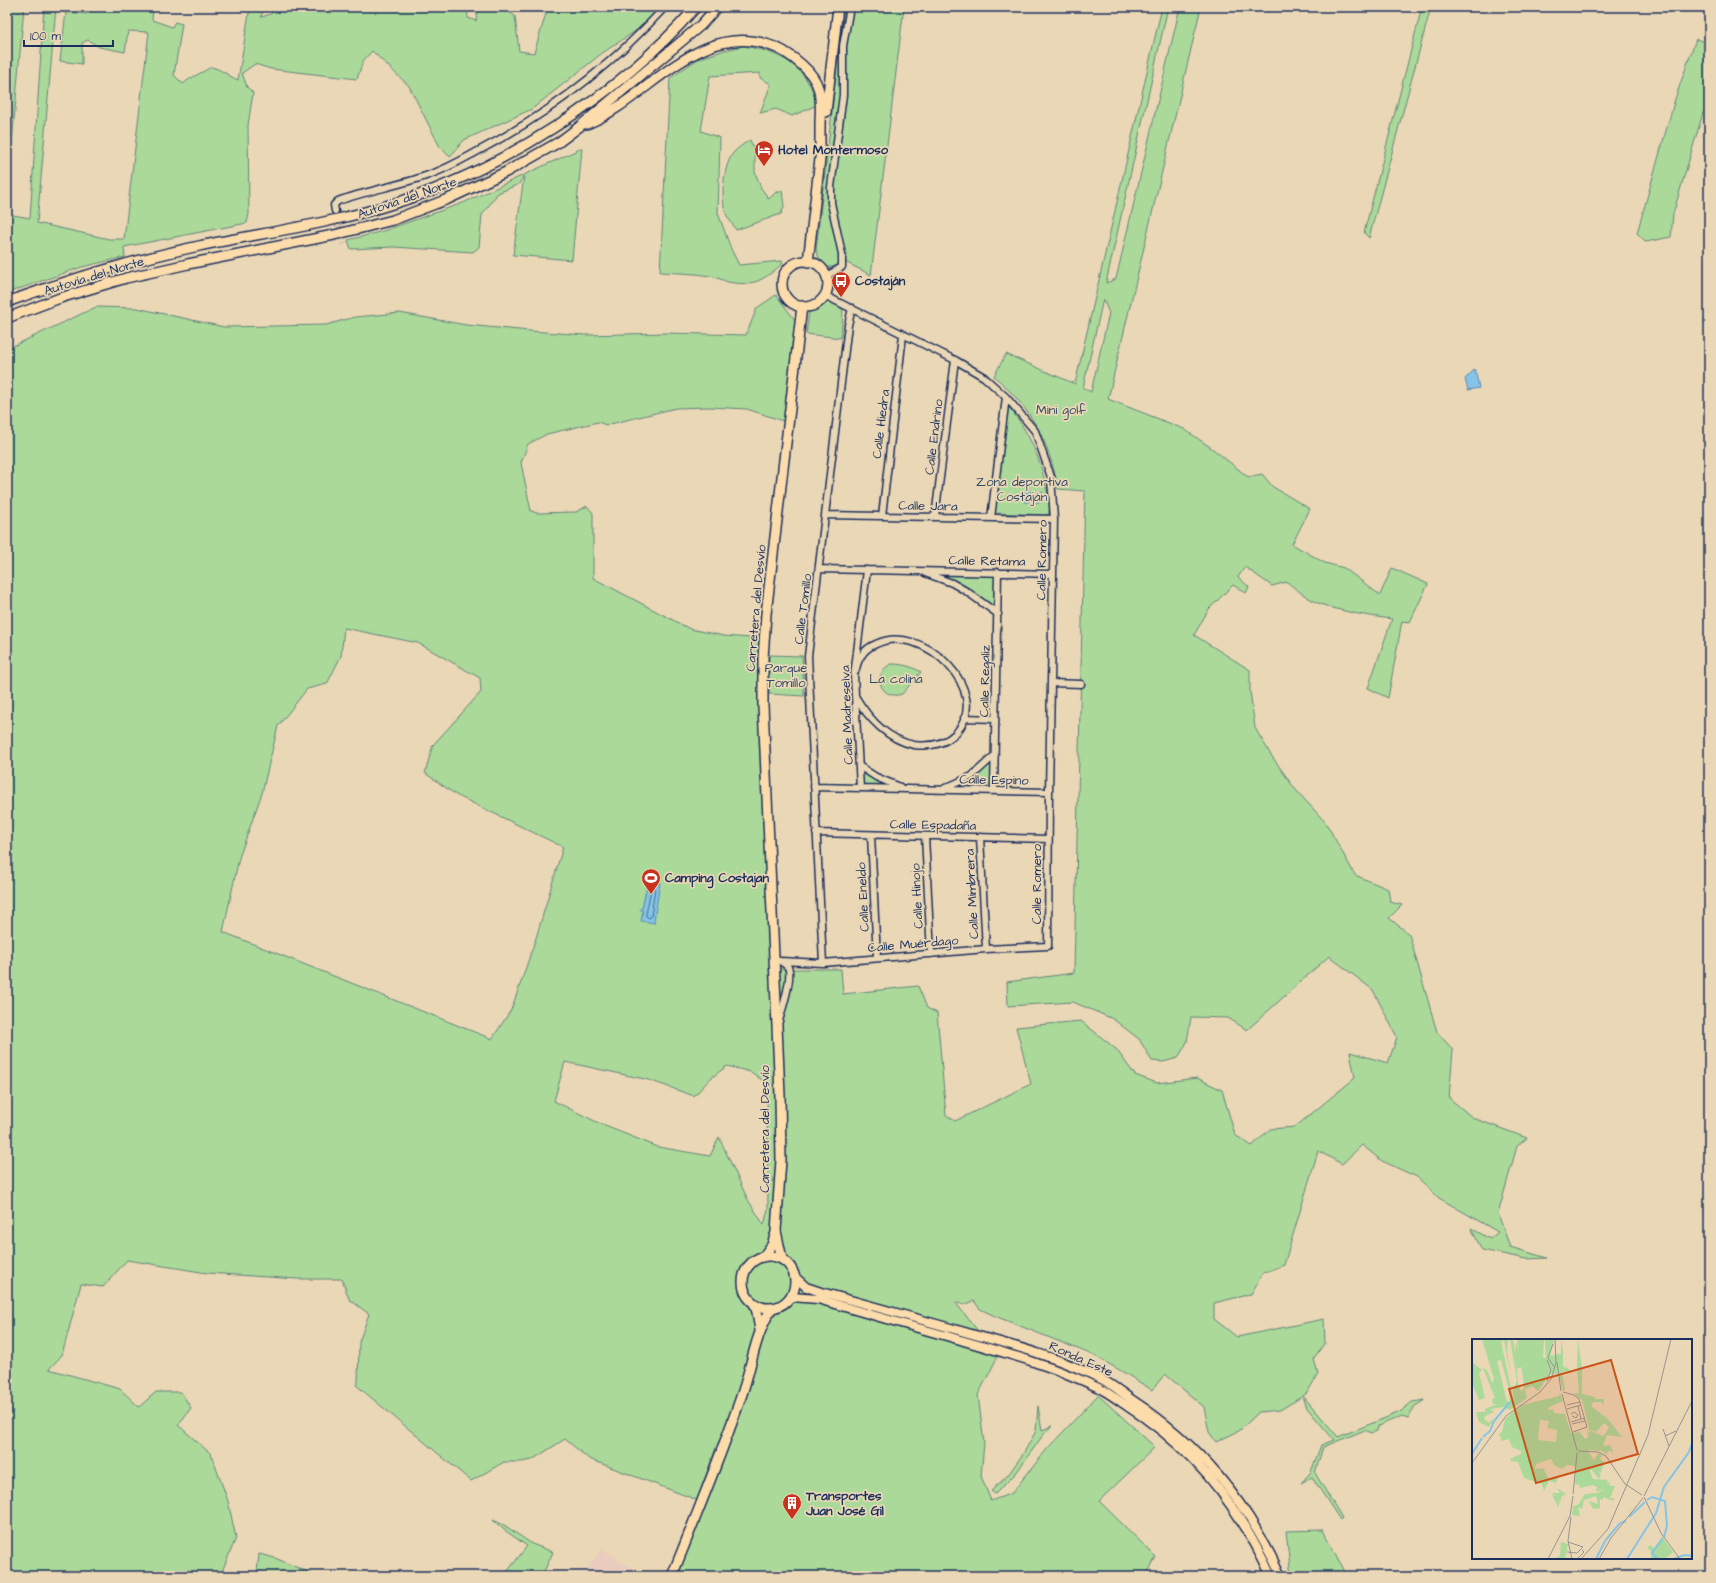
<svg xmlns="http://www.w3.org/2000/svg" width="1716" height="1583" font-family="'Architects Daughter',sans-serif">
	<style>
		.built { fill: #e9ccbd }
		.green { fill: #aad999; stroke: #62847c; fill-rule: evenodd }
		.water { fill: #85c4e6; stroke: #5b88b0 }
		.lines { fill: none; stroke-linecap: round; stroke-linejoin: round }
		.shore { stroke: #456b94; stroke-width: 1 }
		.minor-tunnel { stroke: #c1b5a4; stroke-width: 6; stroke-dasharray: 6 3; stroke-linecap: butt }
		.minor-casing { stroke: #1b2f5e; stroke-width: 9 }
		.major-casing { stroke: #1b2f5e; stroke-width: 11 }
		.highway-casing { stroke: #1b2f5e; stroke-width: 12 }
		.minor { stroke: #ead7b5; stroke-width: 6 }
		.major { stroke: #fcdcab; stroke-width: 8 }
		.highway { stroke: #fcdcab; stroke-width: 9 }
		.labels { text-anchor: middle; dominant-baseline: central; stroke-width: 3.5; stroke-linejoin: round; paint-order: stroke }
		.poi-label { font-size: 13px; font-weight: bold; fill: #1b2f5e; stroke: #ead7b5; text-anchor: start }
		.street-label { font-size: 13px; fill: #1b2f5e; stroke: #ead7b5 }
		.park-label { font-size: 13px; fill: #304867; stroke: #ead7b5 }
		.inset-river { fill: none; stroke: #85c4e6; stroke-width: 2 }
		.inset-road { fill: none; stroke: #979492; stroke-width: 1 }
		.view { fill: #c95318; fill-opacity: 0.15; stroke: #c95318; stroke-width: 2 }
		.inset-edge { fill: none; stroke: #1b2f5e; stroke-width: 2 }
	</style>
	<rect width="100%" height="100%" fill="#ead7b5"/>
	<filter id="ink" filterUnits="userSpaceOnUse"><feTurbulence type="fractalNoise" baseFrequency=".025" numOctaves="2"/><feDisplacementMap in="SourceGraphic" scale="8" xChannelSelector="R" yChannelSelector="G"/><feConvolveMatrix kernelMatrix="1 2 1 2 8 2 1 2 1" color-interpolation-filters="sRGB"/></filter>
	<g filter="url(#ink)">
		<path class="built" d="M 601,1549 L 646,1576 L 582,1576 Z"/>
		<path class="green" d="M 7,7 L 24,7 L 7,200 Z
			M 44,7 L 56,7 L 37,223 L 109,239 L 124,239 L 149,32 L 128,31 L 125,52 L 99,47 L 88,40 L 82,43 L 82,64 L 60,61 L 66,12 L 87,14 L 91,7 L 153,7 L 152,20 L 172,27 L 175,22 L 182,24 L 174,75 L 183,84 C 192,76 202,73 211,67 C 222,69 228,76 238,80 L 250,7 L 264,7 L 261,17 L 271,14 L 274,7 L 467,7 L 468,18 L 476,21 L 478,7 L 502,7 L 515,16 L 519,51 L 534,53 L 548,7 L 662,7 L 653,19 L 601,54 L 532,109 L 464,140 L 450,157 L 440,147 L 409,86 L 372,51 L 363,61 L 357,79 L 271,69 L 255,64 L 242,73 L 247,87 L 253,93 L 248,125 L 249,214 L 247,223 L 124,247 L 125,257 L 82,267 L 7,293 L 7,214 L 30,218 Z
			M 844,7 L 904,7 L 871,275 L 847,263 L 836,267 L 828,267 L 820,260 L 816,250 Z
			M 1162,7 L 1168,7 L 1106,283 L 1116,279 L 1180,7 L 1201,7 L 1108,399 L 1184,429 L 1213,449 L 1248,477 L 1262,474 L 1273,487 L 1310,509 L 1292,544 L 1325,563 L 1344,568 L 1380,595 L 1392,568 L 1428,584 L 1410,622 L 1402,621 L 1388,698 L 1368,688 L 1392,619 C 1368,616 1341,612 1318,603 C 1307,598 1297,590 1287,582 L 1272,586 L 1245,567 L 1238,577 L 1249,587 L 1246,593 L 1233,585 L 1209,609 L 1194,635 L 1250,670 L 1250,691 L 1255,728 L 1271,755 L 1295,789 L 1326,823 L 1355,875 L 1388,889 L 1390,902 L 1402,905 L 1389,918 L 1409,934 L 1437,1032 L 1453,1050 L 1449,1098 L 1473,1118 L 1527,1138 L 1517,1146 L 1498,1214 L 1510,1247 L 1547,1258 L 1527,1259 L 1482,1250 L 1471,1228 L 1490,1239 L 1498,1232 L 1439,1198 L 1417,1177 L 1382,1161 L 1362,1145 L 1342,1164 L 1318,1151 L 1284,1265 L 1263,1273 L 1251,1294 L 1214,1303 L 1214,1319 L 1237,1337 L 1324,1319 L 1325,1344 L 1314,1359 L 1318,1374 L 1307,1393 L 1303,1396 L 1338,1437 L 1400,1412 L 1412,1402 L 1425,1400 L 1415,1406 L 1408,1418 L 1402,1416 L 1378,1426 L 1377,1431 L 1371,1433 L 1365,1430 L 1323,1447 L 1315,1473 L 1342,1518 L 1340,1520 L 1312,1477 L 1301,1483 L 1311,1472 L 1321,1445 L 1334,1440 L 1307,1408 L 1303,1396 L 1280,1410 L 1259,1412 L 1239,1431 L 1216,1442 L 1209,1432 L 1204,1407 L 1165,1374 L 1152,1390 L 1123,1372 L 1093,1355 L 995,1316 L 980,1309 L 974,1301 L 964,1305 L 955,1302 L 998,1356 L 978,1395 L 984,1443 L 981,1476 L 991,1501 L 1012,1493 L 1047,1449 L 1098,1395 L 1155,1447 L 1099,1501 L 1156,1557 L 1146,1576 L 678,1576 L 738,1405 L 717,1445 L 697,1500 L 589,1459 L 565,1439 L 532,1460 L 521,1462 L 504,1462 L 471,1481 L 356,1385 L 358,1382 L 359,1342 L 369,1314 L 349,1299 L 342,1279 L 297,1279 L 207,1273 L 127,1260 L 103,1287 L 81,1284 L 62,1355 L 49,1369 L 120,1389 L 139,1407 L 156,1392 L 181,1392 L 191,1408 L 178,1425 L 211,1454 L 228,1501 L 236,1538 L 220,1576 L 14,1576 L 7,1571 L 8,1553 L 7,1552 L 7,349 L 96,307 L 137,308 L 224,327 L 326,325 L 355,317 L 400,313 L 466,325 L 530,331 L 585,335 L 666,333 L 746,335 L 757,308 L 776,295 L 795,320 L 789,423 L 747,409 L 709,407 L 676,408 L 606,425 L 598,422 L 547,434 L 528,444 L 521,463 L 531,511 L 537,513 L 576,512 L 587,506 L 593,513 L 593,578 L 690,629 L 724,636 L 764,639 L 773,974 L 780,969 L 841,969 L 843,994 L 918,986 L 927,1008 L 937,1013 L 946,1115 L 955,1121 L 1031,1084 L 1016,1027 L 1081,1021 L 1116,1049 L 1135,1075 L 1157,1083 L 1197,1078 L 1222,1090 L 1235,1135 L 1252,1146 L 1270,1129 L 1295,1127 L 1355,1078 L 1350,1052 L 1388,1063 L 1397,1037 L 1373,990 L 1329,956 L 1247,1030 L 1228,1018 L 1191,1017 L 1187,1042 L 1178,1058 L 1163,1062 L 1152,1061 L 1139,1039 L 1113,1019 L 1073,1002 L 1008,1006 L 1007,982 L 1074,973 L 1085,491 L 1058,489 C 1049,440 1032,410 994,376 L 1006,354 L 1075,384 ZM 1103,299 L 1109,313 L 1091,392 L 1083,388 ZM 344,628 L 418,643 L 480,678 L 481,692 L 433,745 L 425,773 L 456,795 L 563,847 L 536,938 L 520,985 L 511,1010 L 492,1039 L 223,932 L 239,858 L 262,793 L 278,726 L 307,689 L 327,684 L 341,656 ZM 565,1062 L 649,1080 L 694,1096 L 711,1078 L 727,1066 L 751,1072 L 767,1084 L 768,1209 L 764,1225 L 748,1200 L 719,1137 L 710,1156 L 658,1147 L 605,1126 L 554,1101 Z
			M 1422,7 L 1431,7 L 1369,238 L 1364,233 Z
			M 1696,39 L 1709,43 L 1709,112 L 1703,113 L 1673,214 L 1671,237 L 1646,242 L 1637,233 L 1675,99 Z
			M 743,46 C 780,52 808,66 817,105 L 792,116 L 776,109 L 760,113 L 771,84 L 760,78 L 760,73 L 710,76 L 701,131 L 720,138 L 718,213 L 731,249 L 739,265 L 782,261 L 783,263 C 764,280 754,287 728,282 C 722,280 716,277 710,276 C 694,273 676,273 660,272 L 670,78 L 698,59 L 725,50 Z
			M 750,140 L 755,152 L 755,172 L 761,188 L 769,199 L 777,191 L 778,193 L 782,190 L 784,207 L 781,214 L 736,230 C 733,225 729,220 726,214 C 720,199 723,163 735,151 C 739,147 745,143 750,140 Z
			M 582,148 L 572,260 L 513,255 L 524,176 L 519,184 L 498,193 L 482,215 L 479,247 L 473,252 L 393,247 L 351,249 L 348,240 L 383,231 L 463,203 Z
			M 828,302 L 834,303 L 843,310 L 841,338 L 806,334 L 809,312 L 812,308 Z
			M 1008,406 C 1028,430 1040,457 1046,487 C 1048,496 1051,506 1048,515 L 994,513 Z
			M 945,573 L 996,574 L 995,607 L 993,608 L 943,577 Z
			M 769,655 L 802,656 L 804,696 L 769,694 Z
			M 891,664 C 902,664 911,666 921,672 L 902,694 C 882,701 870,675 891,664 Z
			M 990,763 L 992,767 L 992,784 L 962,784 Z
			M 862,772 L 883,783 L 883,786 L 863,786 L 861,773 Z
			M 1038,1406 L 1042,1430 L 1053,1426 L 1043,1435 L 1016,1473 L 995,1494 L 991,1491 L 1008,1475 L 1023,1454 L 1036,1431 Z
			M 493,1520 L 504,1525 L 532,1544 L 553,1552 L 542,1576 L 504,1576 L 527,1546 L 503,1529 Z
			M 1323,1530 L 1346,1576 L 1291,1576 L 1286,1531 Z
			M 259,1554 L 275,1558 L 317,1576 L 254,1576 L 257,1572 Z"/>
		<path class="water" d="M 1475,369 L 1479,388 L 1468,390 L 1465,379 Z
			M 1025,492 L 1043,492 L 1043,502 L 1024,502 Z
			M 648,881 L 660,883 L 654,921 L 655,923 L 641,921 L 643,910 L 640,910 L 641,908 L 642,908 Z"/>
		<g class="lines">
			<path class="shore" d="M 652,886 L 655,888 L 651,917 L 649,918 L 646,916 Z"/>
			<path class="minor-tunnel" d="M 337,217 L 344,244"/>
			<defs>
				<path id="minor" d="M 335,211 L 334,205 L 338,201 C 369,190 403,185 434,173 C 450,167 465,158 480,150 C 550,113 612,65 665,7
					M 826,276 L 842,267 L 842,254 L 831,203 L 831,187 L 843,95 L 843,46 L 850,7
					M 825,515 L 1054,519
					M 882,516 L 903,335
					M 935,517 L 955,360
					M 991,518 L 1006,397
					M 819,569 L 1053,574
					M 925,573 L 952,583 L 966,591 L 998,614
					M 855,672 C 857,666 858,659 862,655 C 865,650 871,646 876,644 C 923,621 994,692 956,733 C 945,744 930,747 914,745 C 888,740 868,718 855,696
					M 1051,683 L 1081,684
					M 964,718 L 995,719
					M 859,766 L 876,777 L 900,787
					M 814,787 L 1049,792
					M 860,788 L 854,676 L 867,570
					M 945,788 L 972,776 L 995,755
					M 994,790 L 998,572
					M 816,833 L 1048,839
					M 871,835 L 877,958
					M 925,836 L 931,954
					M 980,837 L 986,949
					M 780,961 L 823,963 L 986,949 L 1048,946 L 1049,792 L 1054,519 L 1051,477 L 1035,431 L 1006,397 L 984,377 L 955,360 L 824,295
					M 823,963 L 808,656 L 848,325 L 852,308
					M 779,1021 C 782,1010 793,977 788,967 C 786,965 783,963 780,961"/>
				<path id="major" d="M 795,1277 L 806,1287 L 818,1291 C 871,1306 923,1320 975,1335 C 1019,1347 1063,1359 1103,1380 C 1113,1385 1122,1393 1131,1399 C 1200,1444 1247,1502 1281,1576
					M 791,1297 L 818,1299 C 864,1313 911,1326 957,1339 C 1006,1353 1053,1366 1099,1388 C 1109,1393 1118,1400 1127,1406 C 1192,1447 1239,1506 1271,1576"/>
				<path id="highway" d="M 826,112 L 838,7
					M 587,124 C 649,99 701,15 777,48 C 786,52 794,58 802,65 C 825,85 820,101 820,128 C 820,137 820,147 820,156
					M782 284a23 23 0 1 1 46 0a23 23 0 1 1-46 0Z
					M 808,262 L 821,150
					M 7,302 C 70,279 133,260 199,246 C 261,233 325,225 386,206 C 500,172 618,96 696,7
					M 7,318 L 60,298 L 126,278 L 188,264 L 334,235 L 393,220 L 448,199 L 506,172 L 559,142 L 579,127 L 701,25 L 717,7
					M743 1282a26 26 0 1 1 52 0a26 26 0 1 1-52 0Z
					M 763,1257 L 772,1245 L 775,1235
					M 782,1259 L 776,1231 L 781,1160 L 780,1095 L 763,705 L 763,658 L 766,614 L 802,306
					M 754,1303 L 757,1312 L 760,1330
					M 672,1576 C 696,1516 721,1456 742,1394 C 752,1365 755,1334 772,1308"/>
			</defs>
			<use href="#minor" class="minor-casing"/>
			<use href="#major" class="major-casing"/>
			<use href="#highway" class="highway-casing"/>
			<use href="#minor" class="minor"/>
			<use href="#major" class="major"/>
			<use href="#highway" class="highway"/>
		</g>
	</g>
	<defs>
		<symbol id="hotel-pin" viewBox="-11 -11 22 30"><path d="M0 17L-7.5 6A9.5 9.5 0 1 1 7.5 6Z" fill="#c8321e" stroke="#ead7b5"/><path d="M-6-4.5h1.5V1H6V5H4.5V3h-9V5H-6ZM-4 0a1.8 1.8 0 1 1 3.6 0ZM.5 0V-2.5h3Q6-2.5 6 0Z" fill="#fff"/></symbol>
		<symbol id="bus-pin" viewBox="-11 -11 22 30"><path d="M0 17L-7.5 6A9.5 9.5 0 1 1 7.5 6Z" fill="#c8321e" stroke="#ead7b5"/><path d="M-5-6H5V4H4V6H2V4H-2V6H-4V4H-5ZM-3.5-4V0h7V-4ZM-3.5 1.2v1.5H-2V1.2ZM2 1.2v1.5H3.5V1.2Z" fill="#fff"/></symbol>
		<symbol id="stadium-pin" viewBox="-11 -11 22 30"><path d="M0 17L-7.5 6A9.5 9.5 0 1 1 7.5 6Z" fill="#c8321e" stroke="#ead7b5"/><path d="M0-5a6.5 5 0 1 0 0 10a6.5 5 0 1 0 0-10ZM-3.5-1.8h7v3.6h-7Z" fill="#fff"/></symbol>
		<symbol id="building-pin" viewBox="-11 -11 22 30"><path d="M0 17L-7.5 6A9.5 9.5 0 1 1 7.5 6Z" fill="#c8321e" stroke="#ead7b5"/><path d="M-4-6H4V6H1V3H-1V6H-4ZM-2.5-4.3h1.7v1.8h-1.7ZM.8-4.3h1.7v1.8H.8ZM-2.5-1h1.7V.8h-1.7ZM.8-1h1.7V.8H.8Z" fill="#fff"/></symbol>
	</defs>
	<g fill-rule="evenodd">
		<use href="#hotel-pin" x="753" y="139" width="22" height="30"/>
		<use href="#bus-pin" x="830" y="270" width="22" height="30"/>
		<use href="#stadium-pin" x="640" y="867" width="22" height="30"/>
		<use href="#building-pin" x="781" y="1492" width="22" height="30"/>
	</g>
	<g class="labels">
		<g class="poi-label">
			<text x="778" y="150">Hotel Montermoso</text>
			<text x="855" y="281">Costaján</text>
			<text x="665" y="878">Camping Costajan</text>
			<text x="806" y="1496">Transportes<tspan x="806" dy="15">Juan José Gil</tspan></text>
		</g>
		<g class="street-label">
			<text transform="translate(407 198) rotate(-19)">Autovía del Norte</text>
			<text transform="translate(94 276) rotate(-17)">Autovía del Norte</text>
			<text transform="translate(881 424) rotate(-83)">Calle Hiedra</text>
			<text transform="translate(934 437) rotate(-83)">Calle Endrino</text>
			<text transform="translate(928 506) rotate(1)">Calle Jara</text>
			<text transform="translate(1042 560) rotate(-89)">Calle Romero</text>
			<text transform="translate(987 561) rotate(1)">Calle Retama</text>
			<text transform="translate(756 608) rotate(-85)">Carretera del Desvío</text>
			<text transform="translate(803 609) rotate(-83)">Calle Tomillo</text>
			<text transform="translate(985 681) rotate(-89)">Calle Regaliz</text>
			<text transform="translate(847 715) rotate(-92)">Calle Madreselva</text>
			<text transform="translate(994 780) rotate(1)">Calle Espino</text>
			<text transform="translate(933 825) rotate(1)">Calle Espadaña</text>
			<text transform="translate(1037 884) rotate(-90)">Calle Romero</text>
			<text transform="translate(972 894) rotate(-93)">Calle Mimbrera</text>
			<text transform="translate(917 896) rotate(-93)">Calle Hinojo</text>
			<text transform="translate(863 897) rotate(-93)">Calle Eneldo</text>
			<text transform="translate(913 944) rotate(-5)">Calle Muérdago</text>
			<text transform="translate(765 1129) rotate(-90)">Carretera del Desvío</text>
			<text transform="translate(1081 1359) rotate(24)">Ronda Este</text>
		</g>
		<g class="park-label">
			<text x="1061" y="410">Mini golf</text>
			<text x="1022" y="482">Zona deportiva<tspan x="1022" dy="15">Costaján</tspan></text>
			<text x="786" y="668">Parque<tspan x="786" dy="15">Tomillo</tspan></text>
			<text x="896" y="679">La colina</text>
		</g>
	</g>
	<g transform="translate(1472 1339)">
		<rect width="220" height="220" fill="#ead7b5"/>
		<path d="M 10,0 L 36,0 L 35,10 L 41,51 L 45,42 L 38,0 L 41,0 L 43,14 L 44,3 L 47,12 L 45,0 L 72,0 L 71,19 L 74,19 L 73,0 L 82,0 L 78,16 L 82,17 L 83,15 L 89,15 L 89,0 L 91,12 L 91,0 L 91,27 L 95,29 L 95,0 L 95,28 L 98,32 L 90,33 L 93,51 L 91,52 L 87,35 L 78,35 L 66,52 L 60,47 L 53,50 L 55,59 L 38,71 L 31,68 L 19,70 L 22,73 L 13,77 L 12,80 L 17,84 L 21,80 L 21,85 L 19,84 L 17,88 L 7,83 L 4,73 L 13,73 L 13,70 L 25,65 L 21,65 L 20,60 L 23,59 L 11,29 L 15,31 L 20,44 L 22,40 ZM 32,1 L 40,42 L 42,62 L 29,3 ZM 43,14 L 45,30 L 49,28 L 51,38 L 52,50 L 49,52 L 46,45 ZM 29,21 L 40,61 L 37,59 L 38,62 L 35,63 L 25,22 ZM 105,0 L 106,26 L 106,0 L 110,30 L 110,55 L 123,58 L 123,60 L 132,60 L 131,68 L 130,63 L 121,63 L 119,67 L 136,80 L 150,98 L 135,96 L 131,107 L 138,106 L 141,112 L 145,109 L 140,113 L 142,117 L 138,111 L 134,115 L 130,112 L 116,111 L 121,121 L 122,116 L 122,122 L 126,114 L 130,116 L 128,120 L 132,123 L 129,134 L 126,132 L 129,136 L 127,140 L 119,130 L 118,132 L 121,140 L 136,141 L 134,143 L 138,144 L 137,147 L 143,147 L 138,159 L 142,159 L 142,162 L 131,158 L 131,161 L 128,160 L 128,169 L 121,170 L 117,162 L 126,165 L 124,157 L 112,161 L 110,170 L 106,168 L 108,177 L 100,176 L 101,167 L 106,166 L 113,155 L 126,154 L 132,150 L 124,153 L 125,148 L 121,146 L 107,149 L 108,146 L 103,145 L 104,127 L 95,126 L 90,130 L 82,126 L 79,120 L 64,125 L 63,130 L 71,129 L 77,140 L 86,139 L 84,144 L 77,142 L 72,152 L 70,145 L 52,139 L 46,123 L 39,122 L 38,120 L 49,115 L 49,112 L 40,108 L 37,100 L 30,102 L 27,95 L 30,93 L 33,80 L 50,66 L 87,57 L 88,54 L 91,62 L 76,69 L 77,71 L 81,70 L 82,74 L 93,75 L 99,94 L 108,93 L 113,100 L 117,97 L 115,94 L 119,92 L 131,97 L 133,95 L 137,88 L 132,84 L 124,93 L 118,91 L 114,92 L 117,89 L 110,61 L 102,55 L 107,54 L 105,26 ZM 68,81 L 77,82 L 75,89 L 85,91 L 84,103 L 66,101 ZM 0,23 L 10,31 L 7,34 L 13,59 L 7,61 L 0,44 ZM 85,149 L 94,155 L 90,157 L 86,168 L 80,156 L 85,157 L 79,154 L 88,154 ZM 190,198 L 194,203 L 206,220 L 200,220 L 205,219 L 201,213 L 194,219 L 193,212 L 194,220 L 179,219 L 179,212 L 175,209 L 178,206 L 182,209 ZM 89,203 L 96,205 L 93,220 L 81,220 L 88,217 Z" fill="#aad999" fill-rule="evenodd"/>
		<path class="inset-river" d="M 22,82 L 38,63M 11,98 L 18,92 L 22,82M 0,115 L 10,99M 175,161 L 180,158 L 193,162 L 195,187 L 192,198M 157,178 L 173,163M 133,202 L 148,184 L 154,182M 124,220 L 133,202M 155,220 L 184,174 L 192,148 L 217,113 L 220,104M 186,220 L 180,214 L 191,199M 202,220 L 212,216 L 220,217"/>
		<path class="inset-road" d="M 76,19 L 81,5M 76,19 L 83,29M 85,23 L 89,52M 75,42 L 79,31 L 75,21M 91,53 L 102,56 L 107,60 L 115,88 L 101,93M 90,55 L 105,111M 95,66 L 108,63M 106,67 L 109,80M 95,70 L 109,66M 99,75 L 102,73 L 106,76 L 104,79 L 100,77M 99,83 L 113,79M 100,85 L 113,82M 191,90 L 197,107M 193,97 L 204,92M 106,112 L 126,113 L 134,117 L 153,145 L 170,156M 0,124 L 34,77 L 68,53 L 79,40 L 84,24 L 83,0M 101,155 L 105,114M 172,157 L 220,62M 172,158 L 189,194 L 208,220M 99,178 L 96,202 L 100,220M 95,213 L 105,214 L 111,208 L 96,203M 76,220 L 98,177 L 101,157M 105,220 L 112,213 L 110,211M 109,220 L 136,190 L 176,96 L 199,0M 127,220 L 139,199 L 171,159"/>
		<path class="view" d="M 139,21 L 166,115 L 64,144 L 37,50 Z"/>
		<rect width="220" height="220" class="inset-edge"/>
	</g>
	<rect width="1716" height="1583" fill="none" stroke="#ead7b5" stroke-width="24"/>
	<rect x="12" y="12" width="1692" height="1559" fill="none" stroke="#1b2f5e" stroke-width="1.5" filter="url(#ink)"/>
	<path d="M24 40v6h89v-6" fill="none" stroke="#1b2f5e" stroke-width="2"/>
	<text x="30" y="40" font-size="12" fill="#1b2f5e" stroke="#ead7b5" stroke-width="3" paint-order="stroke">100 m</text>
</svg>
